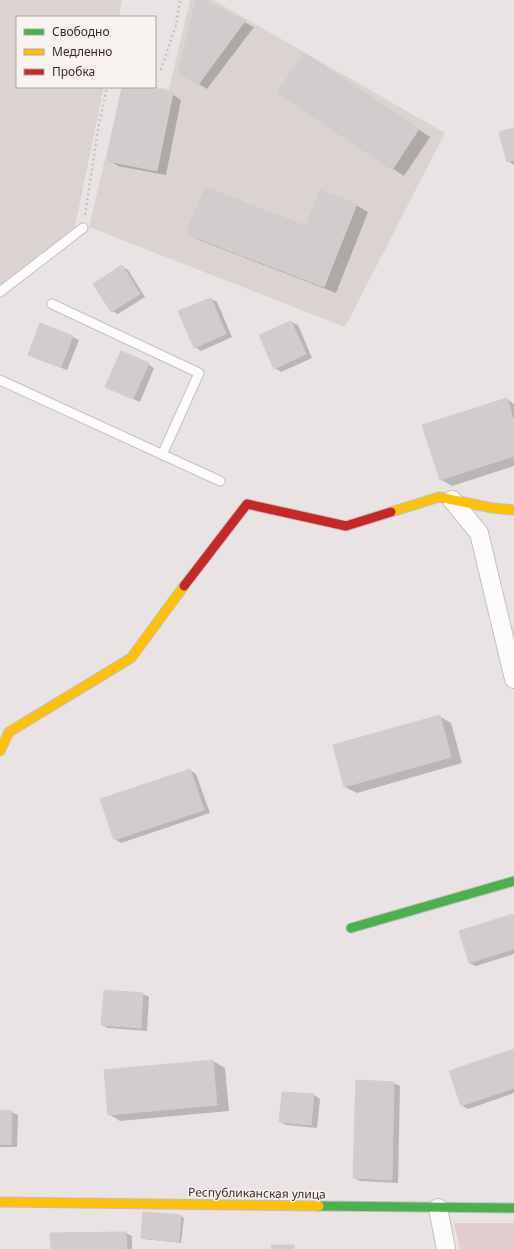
<svg xmlns="http://www.w3.org/2000/svg" width="514" height="1249" font-family="'Noto Sans',sans-serif">
	<style>
		.built { fill: #dad3d1 }
		.green { fill: #e2cdce }
		.shadow { fill: #0003 }
		.building { fill: #d2cdcc; stroke: #d2cdcc }
		.lines { fill: none; stroke-linecap: round; stroke-linejoin: round }
		.lane-casing { stroke: #c5c0bf; stroke-width: 11 }
		.street-casing { stroke: #c5c0bf; stroke-width: 20 }
		.fast-casing { stroke: #c4bfbe; stroke-width: 11 }
		.slow-casing { stroke: #c4bfbe; stroke-width: 11 }
		.jam-casing { stroke: #c4bfbe; stroke-width: 11 }
		.path { stroke: #c9c3c0; stroke-width: 2.5; stroke-dasharray: 2 3; stroke-linecap: butt }
		.lane { stroke: #fcfbfb; stroke-width: 9 }
		.street { stroke: #fcfbfb; stroke-width: 18 }
		.fast { stroke: #4caf50; stroke-width: 9 }
		.slow { stroke: #ffc107; stroke-width: 9 }
		.jam { stroke: #c62828; stroke-width: 9 }
		.labels { text-anchor: middle; dominant-baseline: central; stroke-width: 3; stroke-linejoin: round; paint-order: stroke }
		.street-label { font-size: 12px; fill: #3b2c22; stroke: #f8f2f1 }
	</style>
	<rect width="100%" height="100%" fill="#e9e4e3"/>
	<path class="built" d="M 0,0 L 122,0 L 119,17 L 17,17 L 17,87 L 104,87 L 74,231 L 0,288 Z
		M 190,0 L 213,0 L 445,133 L 345,327 L 89,227 L 122,87 L 151,87 L 169,89 Z"/>
	<path class="green" d="M 454,1223 L 514,1223 L 514,1249 L 460,1249 Z"/>
	<path class="shadow" d="M 197,0 L 200,0 L 254,27 L 207,89 L 179,72 Z
		M 316,61 L 430,137 L 404,176 L 278,93 Z
		M 123,87 L 136,87 L 172,94 L 181,100 L 166,175 L 118,166 L 109,160 Z
		M 514,129 L 514,165 L 508,161 Z
		M 356,205 L 368,212 L 336,293 L 199,240 L 187,233 L 307,227 Z
		M 122,266 L 128,270 L 145,297 L 118,314 L 112,311 Z
		M 211,299 L 217,302 L 232,337 L 201,351 L 195,347 Z
		M 291,322 L 298,325 L 312,358 L 281,372 L 275,368 L 260,336 Z
		M 73,337 L 79,340 L 67,370 L 35,358 L 29,354 Z
		M 148,364 L 154,368 L 140,402 L 113,390 Z
		M 507,399 L 514,404 L 514,466 L 452,486 L 440,479 Z
		M 439,716 L 451,723 L 462,763 L 357,793 L 345,787 Z
		M 190,770 L 196,774 L 210,813 L 121,843 L 115,839 Z
		M 513,916 L 514,916 L 514,954 L 476,966 L 469,963 Z
		M 143,994 L 149,997 L 147,1031 L 108,1028 L 102,1025 Z
		M 514,1050 L 514,1093 L 468,1109 L 462,1106 Z
		M 213,1061 L 225,1068 L 229,1111 L 120,1121 L 109,1114 L 105,1071 Z
		M 357,1081 L 394,1083 L 400,1086 L 398,1183 L 360,1181 L 354,1178 Z
		M 314,1095 L 320,1099 L 317,1128 L 286,1125 L 280,1122 Z
		M 0,1111 L 12,1112 L 18,1115 L 17,1147 L 0,1147 Z
		M 181,1216 L 184,1218 L 181,1243 L 144,1239 L 142,1238 Z
		M 126,1233 L 132,1236 L 132,1249 L 52,1249 L 51,1234 Z"/>
	<path class="building" d="M 196,0 L 202,0 L 245,21 L 198,85 L 178,73 Z
		M 304,53 L 419,129 L 392,170 L 277,93 Z
		M 122,87 L 141,87 L 173,93 L 157,171 L 107,161 Z
		M 514,128 L 514,160 L 507,162 L 499,132 Z
		M 205,187 L 306,226 L 320,190 L 357,204 L 324,287 L 186,234 Z
		M 122,265 L 140,294 L 111,312 L 93,284 Z
		M 211,298 L 226,334 L 194,348 L 178,311 Z
		M 291,321 L 306,354 L 274,369 L 259,335 Z
		M 40,323 L 73,336 L 61,367 L 28,355 Z
		M 121,351 L 149,363 L 133,399 L 105,387 Z
		M 507,398 L 514,421 L 514,456 L 440,480 L 422,425 Z
		M 440,715 L 451,757 L 344,787 L 333,745 Z
		M 190,769 L 204,810 L 114,840 L 100,799 Z
		M 513,914 L 514,918 L 514,949 L 469,963 L 459,931 Z
		M 104,990 L 143,993 L 141,1028 L 101,1025 Z
		M 514,1049 L 514,1088 L 461,1106 L 449,1071 Z
		M 213,1060 L 217,1105 L 108,1115 L 104,1070 Z
		M 356,1080 L 394,1082 L 392,1180 L 353,1178 Z
		M 282,1092 L 314,1094 L 311,1125 L 279,1122 Z
		M 0,1110 L 12,1111 L 11,1145 L 0,1144 Z
		M 143,1212 L 181,1215 L 179,1242 L 141,1238 Z
		M 126,1232 L 127,1249 L 51,1249 L 50,1233 Z
		M 271,1245 L 294,1245 L 294,1249 L 271,1249 Z"/>
	<g class="lines">
		<defs>
			<path id="lane" d="M 0,292 L 83,228
				M 52,304 L 199,373 L 162,455
				M 0,380 L 220,481"/>
			<path id="street" d="M 452,500 L 479,533 L 514,679
				M 438,1208 L 446,1249"/>
			<path id="fast" d="M 351,928 L 514,881
				M 319,1206 L 514,1208"/>
			<path id="slow" d="M 391,512 L 439,497 L 492,508 L 514,510
				M 0,751 L 9,732 L 131,658 L 184,586
				M 0,1202 L 319,1206"/>
			<path id="jam" d="M 184,586 L 247,504 L 346,526 L 391,512"/>
		</defs>
		<use href="#lane" class="lane-casing"/>
		<use href="#street" class="street-casing"/>
		<use href="#fast" class="fast-casing"/>
		<use href="#slow" class="slow-casing"/>
		<use href="#jam" class="jam-casing"/>
		<path class="path" d="M 155,69 L 161,69 L 176,25 L 180,0
			M 85,215 L 98,129 L 107,87"/>
		<use href="#lane" class="lane"/>
		<use href="#street" class="street"/>
		<use href="#fast" class="fast"/>
		<use href="#slow" class="slow"/>
		<use href="#jam" class="jam"/>
	</g>
	<g class="labels">
		<g class="street-label">
			<text transform="translate(257 1193) rotate(1)">Республиканская улица</text>
		</g>
	</g>
	<rect x="16" y="16" width="140" height="72" fill="#f8f2f1" stroke="#aca39e"/>
	<rect x="24" y="29" width="20" height="6" fill="#4caf50" stroke="#aca39e"/>
	<text x="52" y="36" font-size="12" fill="#3b2c22">Свободно</text>
	<rect x="24" y="49" width="20" height="6" fill="#ffc107" stroke="#aca39e"/>
	<text x="52" y="56" font-size="12" fill="#3b2c22">Медленно</text>
	<rect x="24" y="69" width="20" height="6" fill="#c62828" stroke="#aca39e"/>
	<text x="52" y="76" font-size="12" fill="#3b2c22">Пробка</text>
</svg>
